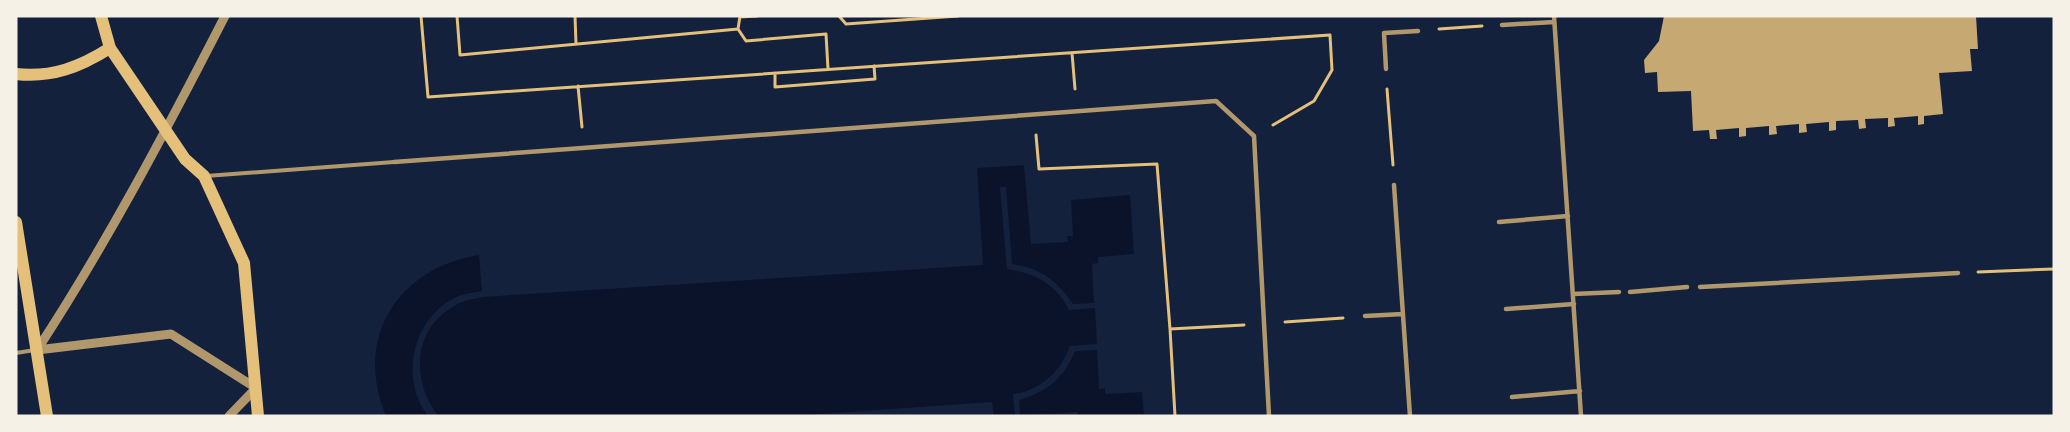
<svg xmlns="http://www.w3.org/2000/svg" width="2070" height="432" font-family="Quicksand,sans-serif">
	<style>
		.water { fill: #0b132b }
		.building { fill: #c6a872 }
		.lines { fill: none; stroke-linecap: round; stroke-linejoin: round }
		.path { stroke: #e5c07b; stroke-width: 3 }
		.service { stroke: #b1986c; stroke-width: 4 }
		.pedestrian { stroke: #b1986c; stroke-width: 4.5 }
		.tertiary { stroke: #b1986c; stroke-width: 9 }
		.primary { stroke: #e5c07b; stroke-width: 12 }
	</style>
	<rect width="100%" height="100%" fill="#14213d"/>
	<path class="water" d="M 1024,165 L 1031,244 L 1068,242 L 1067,236 L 1073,236 L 1071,200 L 1130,195 L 1134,254 L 1098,257 L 1098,263 L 1092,264 L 1094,303 L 1073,304 C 1057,280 1040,268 1012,264 L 1006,187 L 1000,187 L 1007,269 C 1035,273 1056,284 1069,310 L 1095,308 L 1097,344 L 1070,346 C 1061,371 1041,391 1013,394 L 1015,416 L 994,416 L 992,402 L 792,416 L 438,416 C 411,380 412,328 456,305 C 464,300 474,299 482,297 L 983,265 L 977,168 Z
		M 479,255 L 482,291 C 474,293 466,293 459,296 C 414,314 398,378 428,416 L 386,416 C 353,338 398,268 479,255 Z
		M 1097,350 L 1099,389 L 1105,388 L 1105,394 L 1142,392 L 1144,416 L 1078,416 L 1077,412 L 1020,416 L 1019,400 C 1047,392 1064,378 1075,351 Z"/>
	<path class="building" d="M 1664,16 L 1976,16 L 1978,49 L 1970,49 L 1972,71 L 1939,73 L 1943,114 L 1924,116 L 1924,124 L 1918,125 L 1918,116 L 1894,118 L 1895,126 L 1888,127 L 1888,118 L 1865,119 L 1866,128 L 1859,129 L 1858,120 L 1836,121 L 1836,130 L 1829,131 L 1829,122 L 1806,124 L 1807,132 L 1799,133 L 1799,124 L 1776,126 L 1777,134 L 1769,135 L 1769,126 L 1746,128 L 1746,136 L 1739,137 L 1739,128 L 1716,130 L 1717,139 L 1710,139 L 1709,130 L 1693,131 L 1691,91 L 1658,92 L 1657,72 L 1645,73 L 1644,60 L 1659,41 Z"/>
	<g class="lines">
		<path class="path" d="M 421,16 L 428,97 L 1330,35 L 1332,70 L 1314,101 L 1273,125
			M 457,16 L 460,55 L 738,29
			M 575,16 L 576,44
			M 740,16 L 738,29 L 746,41 L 826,34 L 828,69
			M 839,16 L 846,24 L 958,16
			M 740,17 L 757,16
			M 1439,29 L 1482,26
			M 1072,53 L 1075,89
			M 775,73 L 775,87 L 875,79 L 874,66
			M 578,86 L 582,127
			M 1387,89 L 1393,165
			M 1036,135 L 1039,169 L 1157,164 L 1170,329 L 1244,325
			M 1978,272 L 2054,269
			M 1285,322 L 1343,318
			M 1170,329 L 1175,416"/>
		<path class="service" d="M 206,176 L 394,162
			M 16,353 L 35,350"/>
		<path class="pedestrian" d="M 1554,16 L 1581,416
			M 1502,25 L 1554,22
			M 1386,69 L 1384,33 L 1418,31
			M 394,162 L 1216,101 L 1254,136 L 1269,416
			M 1394,185 L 1410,416
			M 1499,222 L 1568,216
			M 1700,287 L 1958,273
			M 1630,292 L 1687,287
			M 1573,294 L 1619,292
			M 1506,309 L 1574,304
			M 1365,316 L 1403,314
			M 1512,397 L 1580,391"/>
		<path class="tertiary" d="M 37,350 C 107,243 167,129 225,16
			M 37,350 L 171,334 L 256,388 L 229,416"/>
		<path class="primary" d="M 101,16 L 110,48 L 185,159 L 204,176 L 244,263 L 258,416
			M 16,74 C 52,78 80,67 110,48
			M 16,222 L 47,416"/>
	</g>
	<rect width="2070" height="432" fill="none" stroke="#f6f1e7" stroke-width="35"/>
</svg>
